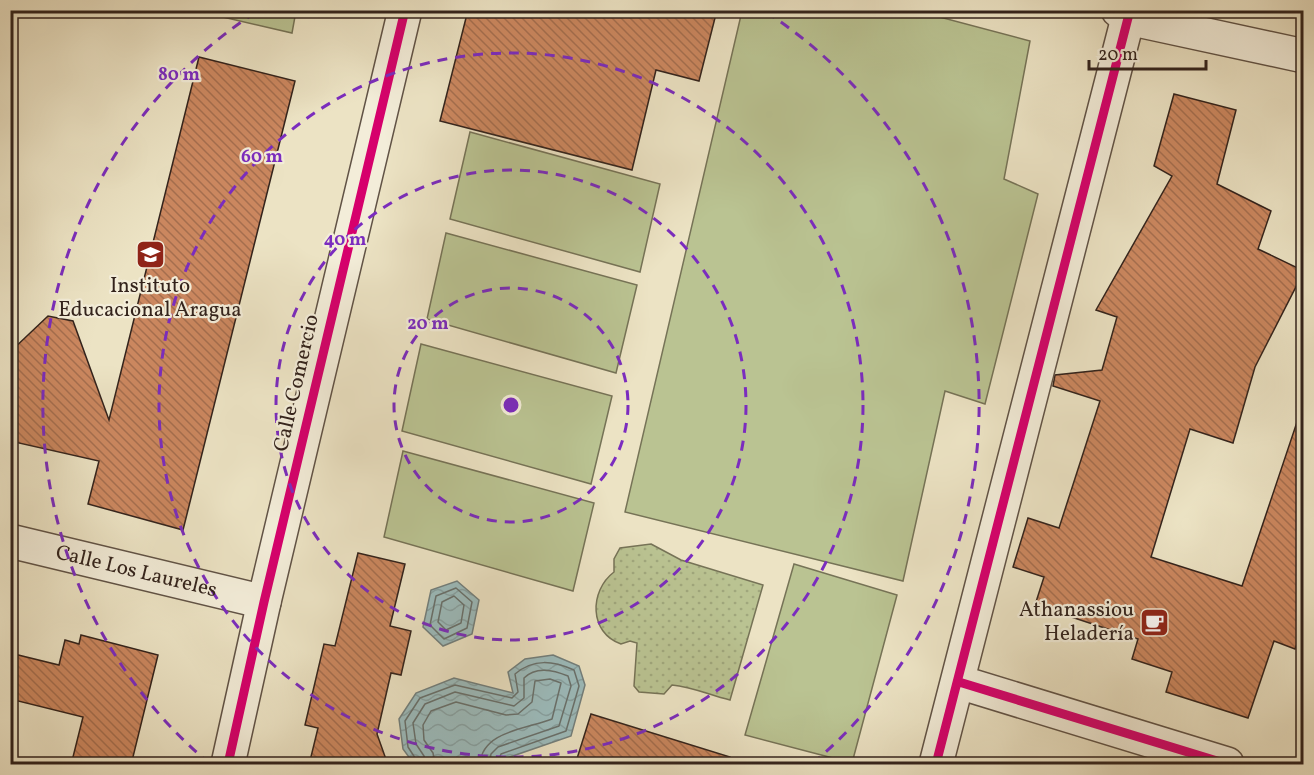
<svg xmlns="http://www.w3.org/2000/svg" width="1314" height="775" font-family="Vollkorn,serif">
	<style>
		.green { fill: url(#green-dots); stroke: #767357; stroke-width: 1.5 }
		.pitch { fill: #bac392; stroke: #767357; stroke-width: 1.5 }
		.water { fill: url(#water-waves); stroke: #727f7d; stroke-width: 1.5 }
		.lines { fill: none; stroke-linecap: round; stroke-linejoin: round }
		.shore { stroke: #68706c; stroke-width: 1.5 }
		.building { fill: url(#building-back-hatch); stroke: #33231c; stroke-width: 1.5 }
		.minor-casing { stroke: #615346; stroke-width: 36 }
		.minor { stroke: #f3edd9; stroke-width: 33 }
		.cycleway-casing { stroke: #f3edd9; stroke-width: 13 }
		.cycleway { stroke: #d6006c; stroke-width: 9 }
		.ring { fill: none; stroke: #7b2cbf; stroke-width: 3; stroke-dasharray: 10 8 }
		.labels { text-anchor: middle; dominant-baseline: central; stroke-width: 4.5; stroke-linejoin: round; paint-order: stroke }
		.poi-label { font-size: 21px; fill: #33231c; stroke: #f3edd9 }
		.street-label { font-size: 21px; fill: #33231c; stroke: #f3edd9 }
		.centre { fill: #7b2cbf; stroke: #f3edd9; stroke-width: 3 }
		.ring-label { font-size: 18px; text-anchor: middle; font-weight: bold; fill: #7b2cbf; stroke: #f3edd9; stroke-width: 4.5; stroke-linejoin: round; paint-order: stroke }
	</style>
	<defs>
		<pattern id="green-dots" width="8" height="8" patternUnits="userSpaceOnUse" patternTransform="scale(1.5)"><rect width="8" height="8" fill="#bac392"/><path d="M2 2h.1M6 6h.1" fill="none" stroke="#a0a77d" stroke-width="1.8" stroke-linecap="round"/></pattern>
		<pattern id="water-waves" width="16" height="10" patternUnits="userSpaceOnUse" patternTransform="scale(1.5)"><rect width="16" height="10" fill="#9cbcbd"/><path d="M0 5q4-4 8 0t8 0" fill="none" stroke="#87a1a2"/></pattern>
		<pattern id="building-back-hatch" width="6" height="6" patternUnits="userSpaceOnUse" patternTransform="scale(1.5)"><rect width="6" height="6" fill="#cb875f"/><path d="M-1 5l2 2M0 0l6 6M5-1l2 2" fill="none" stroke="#a56e4e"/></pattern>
	</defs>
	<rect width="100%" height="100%" fill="#ece3c4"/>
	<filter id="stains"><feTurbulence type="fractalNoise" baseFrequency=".00333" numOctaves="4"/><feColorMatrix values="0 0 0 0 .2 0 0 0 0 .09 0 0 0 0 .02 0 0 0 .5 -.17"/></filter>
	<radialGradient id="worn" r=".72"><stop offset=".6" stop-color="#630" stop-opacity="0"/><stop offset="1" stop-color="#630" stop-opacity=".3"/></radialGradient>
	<path class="green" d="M 651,544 L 681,560 L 763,585 L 730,700 C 709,695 693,687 672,685 L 664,694 L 639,692 L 634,686 L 637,643 L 630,641 L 621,644 C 589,633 589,591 614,572 L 614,559 L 620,548 Z"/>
	<path class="pitch" d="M 197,11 L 296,11 L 292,33 Z
		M 742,11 L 917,11 L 1030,41 L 1004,179 L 1038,194 L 985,404 L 945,391 L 903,581 L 625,512 Z
		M 470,132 L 660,184 L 640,272 L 450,219 Z
		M 446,233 L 637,285 L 616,373 L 427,319 Z
		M 421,344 L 612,396 L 591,484 L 402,431 Z
		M 403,451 L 594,503 L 573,591 L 384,537 Z
		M 794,564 L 897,595 L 852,763 L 745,735 Z"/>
	<path class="water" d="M 457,581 L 479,600 L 472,634 L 443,646 L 423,627 L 431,590 Z
		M 553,655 L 579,666 L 585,685 L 571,736 L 504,759 L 502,764 L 414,764 L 403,749 L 399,719 L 416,693 L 454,678 L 513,693 L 508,672 L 525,659 Z"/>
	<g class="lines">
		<path class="shore" d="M 456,588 L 472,602 L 467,628 L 444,639 L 430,625 L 436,596 Z
			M 454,596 L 464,605 L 461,623 L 446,630 L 438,622 L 442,602 Z
			M 419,764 L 408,747 L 405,721 L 420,698 L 455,685 L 512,698 L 518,692 L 515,674 C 534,658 553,661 574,670 L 579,686 L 566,731 L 501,754 L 497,764
			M 426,764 L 424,756 L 416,744 L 413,723 L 425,704 L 455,692 L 514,706 L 524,698 L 524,678 C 536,666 553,670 568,676 L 571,686 L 559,726 L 498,747 L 491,754 L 489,764
			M 435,764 L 433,753 L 424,740 L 423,725 L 431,711 L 456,702 L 506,715 L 518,714 L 532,702 L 535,681 L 550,679 L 561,683 L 552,719 C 527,729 482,731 480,764"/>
	</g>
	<path class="building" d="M 468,10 L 717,10 L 699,81 L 656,70 L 632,170 L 440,121 Z
		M 199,57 L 295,81 L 183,530 L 88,504 L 99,461 L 10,441 L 10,352 L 48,316 L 73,321 L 109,420 Z
		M 1174,94 L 1236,110 L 1217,184 L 1271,211 L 1258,249 L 1304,271 L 1255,367 L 1233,443 L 1190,429 L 1151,557 L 1242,586 L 1298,419 L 1304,420 L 1304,625 L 1295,649 L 1274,641 L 1248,718 L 1166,692 L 1172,672 L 1132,659 L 1138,639 L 1035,605 L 1044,577 L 1013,567 L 1028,518 L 1059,528 L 1100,401 L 1053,386 L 1055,375 L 1102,370 L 1117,317 L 1096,310 L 1172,176 L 1154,166 Z
		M 358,553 L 405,564 L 390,626 L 411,631 L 401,675 L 391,673 L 377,734 L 388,765 L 309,765 L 318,728 L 305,725 L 324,644 L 335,646 Z
		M 81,635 L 158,655 L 131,765 L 71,765 L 83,717 L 10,699 L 10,653 L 59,665 L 65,640 L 79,644 Z
		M 591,714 L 730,757 L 729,765 L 575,765 Z"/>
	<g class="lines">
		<defs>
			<g id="minor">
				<path d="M 1118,10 L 1128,18 L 1304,56"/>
				<path id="s1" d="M 10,541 L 264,602"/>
				<path d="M 959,682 L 1227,764"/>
				<path d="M 228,764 L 264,602 L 405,10"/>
				<path d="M 936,764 L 1128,18"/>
			</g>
		</defs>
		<use href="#minor" class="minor-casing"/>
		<use href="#minor" class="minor"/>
		<defs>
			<path id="cycleway" d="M 959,682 L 1227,764
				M 228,764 L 264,602 L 405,10
				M 936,764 L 1128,18"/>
		</defs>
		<use href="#cycleway" class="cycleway-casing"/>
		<use href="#cycleway" class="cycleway"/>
	</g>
	<g class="ring">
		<circle cx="511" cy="405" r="117"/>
		<circle cx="511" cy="405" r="235"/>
		<circle cx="511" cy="405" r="352"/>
		<path d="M210 764A469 469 0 0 1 256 12M766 12A469 469 0 0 1 812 764"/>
	</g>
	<defs>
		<symbol id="school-square" viewBox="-11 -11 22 22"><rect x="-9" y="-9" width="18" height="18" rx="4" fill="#8f2418" stroke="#f3edd9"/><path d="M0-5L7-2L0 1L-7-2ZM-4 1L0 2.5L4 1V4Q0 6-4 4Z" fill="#fff"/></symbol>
		<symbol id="cafe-square" viewBox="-11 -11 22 22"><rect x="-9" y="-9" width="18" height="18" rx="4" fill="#8f2418" stroke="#f3edd9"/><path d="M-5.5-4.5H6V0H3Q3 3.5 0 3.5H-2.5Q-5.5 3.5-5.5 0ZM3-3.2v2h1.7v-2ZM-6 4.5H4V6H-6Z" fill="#fff"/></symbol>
	</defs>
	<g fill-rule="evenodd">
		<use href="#school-square" x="134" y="238" width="33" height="33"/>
		<use href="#cafe-square" x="1138" y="606" width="33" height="33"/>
	</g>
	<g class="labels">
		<g class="poi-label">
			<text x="150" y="286">Instituto<tspan x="150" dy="24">Educacional Aragua</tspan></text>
			<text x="1134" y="610" text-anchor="end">Athanassiou<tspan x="1134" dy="24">Heladería</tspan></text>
		</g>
		<g class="street-label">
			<text transform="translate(297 383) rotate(-77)">Calle Comercio</text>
			<text stroke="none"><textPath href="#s1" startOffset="130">Calle Los Laureles</textPath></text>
		</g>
	</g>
	<circle cx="511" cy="405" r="9" class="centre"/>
	<g class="ring-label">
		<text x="179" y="80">80 m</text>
		<text x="262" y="162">60 m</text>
		<text x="345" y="245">40 m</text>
		<text x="428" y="329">20 m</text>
	</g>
	<rect width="1314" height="775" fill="none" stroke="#ece3c4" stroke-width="36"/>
	<rect x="12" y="12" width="1290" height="751" fill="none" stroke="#33231c" stroke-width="3"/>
	<rect x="18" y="18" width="1278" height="739" fill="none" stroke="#33231c" stroke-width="1.5"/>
	<path d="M1089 60v9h117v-9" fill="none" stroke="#33231c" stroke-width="3"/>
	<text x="1098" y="60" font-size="18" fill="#33231c" stroke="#f3edd9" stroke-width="4.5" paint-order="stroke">20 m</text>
	<rect width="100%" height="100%" filter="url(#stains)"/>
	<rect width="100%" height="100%" fill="url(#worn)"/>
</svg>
